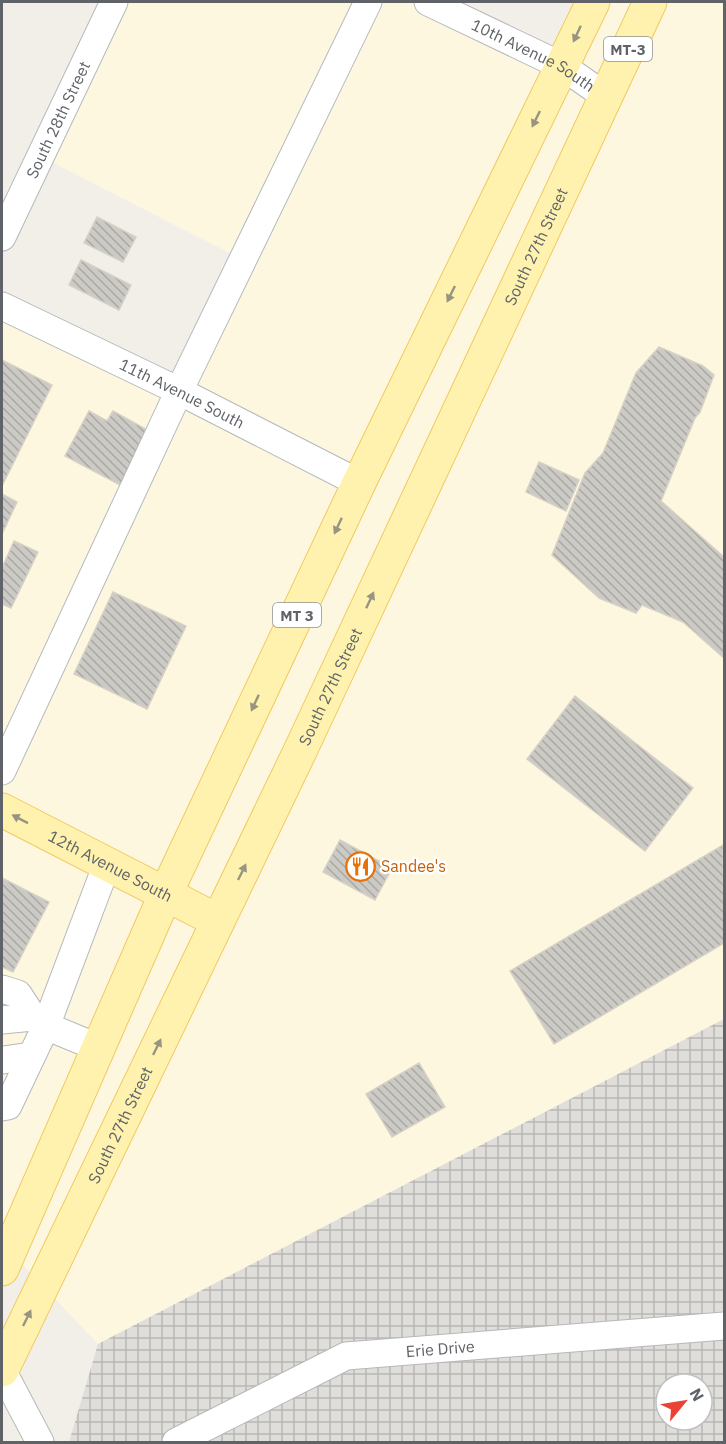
<svg xmlns="http://www.w3.org/2000/svg" width="726" height="1444" font-family="'IBM Plex Sans',sans-serif">
	<style>
		.commercial { fill: #fef7e0 }
		.industrial { fill: url(#industrial-grid); fill-rule: evenodd }
		.building { fill: url(#building-back-hatch); stroke: #d6d1c6; stroke-width: 1.5 }
		.lines { fill: none; stroke-linecap: round; stroke-linejoin: round }
		.minor-casing { stroke: #b5b8bc; stroke-width: 29 }
		.major-casing { stroke: #f2c960; stroke-width: 35 }
		.minor { stroke: #fff; stroke-width: 27 }
		.major { stroke: #fff2af; stroke-width: 33 }
		.oneway { fill: #979581 }
		.labels { text-anchor: middle; dominant-baseline: central; stroke-width: 4.5; stroke-linejoin: round; paint-order: stroke }
		.shield { fill: #fff; stroke: #8f9295; stroke-width: 1.5 }
		.shield-label { font-size: 15px; font-weight: bold; fill: #5f6368 }
		.street-label { font-size: 16px; fill: #5f6368; stroke: #fff }
		.food-label { font-size: 16px; fill: #c56008; stroke: #fff; text-anchor: start }
	</style>
	<defs>
		<pattern id="industrial-grid" width="8" height="8" patternUnits="userSpaceOnUse" patternTransform="scale(1.5)"><rect width="8" height="8" fill="#e0deda"/><path d="M0 4h8M4 0v8" fill="none" stroke="#b9b8b5"/></pattern>
		<pattern id="building-back-hatch" width="6" height="6" patternUnits="userSpaceOnUse" patternTransform="scale(1.5)"><rect width="6" height="6" fill="#cccac5"/><path d="M-1 5l2 2M0 0l6 6M5-1l2 2" fill="none" stroke="#a9a8a4"/></pattern>
	</defs>
	<rect width="100%" height="100%" fill="#f1efe8"/>
	<path class="commercial" d="M 114,2 L 417,2 L 562,66 L 593,2 L 724,2 L 724,1019 L 98,1344 L 2,1243 L 2,306 L 179,391 L 243,260 L 40,156 Z"/>
	<path class="industrial" d="M 724,1019 L 724,1442 L 69,1442 L 98,1344 ZM 666,1384 L 702,1384 L 702,1420 L 666,1420 Z"/>
	<path class="building" d="M 97,217 L 136,237 L 123,262 L 84,243 Z
		M 81,260 L 131,285 L 119,310 L 69,285 Z
		M 659,347 L 703,366 L 714,375 L 700,412 L 695,418 L 661,501 L 724,557 L 724,658 L 683,622 L 642,605 L 636,613 L 599,598 L 552,555 L 585,473 L 603,453 L 636,373 Z
		M 2,360 L 52,385 L 2,486 Z
		M 89,411 L 107,421 L 113,411 L 151,432 L 122,486 L 65,456 Z
		M 539,462 L 579,480 L 566,511 L 526,492 Z
		M 2,494 L 17,502 L 2,534 Z
		M 14,541 L 38,552 L 11,608 L 2,604 L 2,568 Z
		M 113,592 L 186,626 L 147,709 L 74,674 Z
		M 575,696 L 693,788 L 645,851 L 527,759 Z
		M 340,840 L 392,868 L 375,900 L 323,872 Z
		M 723,845 L 724,943 L 554,1044 L 510,971 Z
		M 2,878 L 49,902 L 13,972 L 2,967 Z
		M 419,1063 L 445,1107 L 392,1137 L 366,1094 Z"/>
	<g class="lines">
		<defs>
			<g id="minor">
				<path id="s1" d="M 428,2 L 562,66 L 605,96"/>
				<path id="s2" d="M 2,237 L 114,2"/>
				<path id="s3" d="M 2,306 L 179,391 L 359,483"/>
				<path d="M 2,771 L 179,391 L 368,2"/>
				<path d="M 2,989 L 18,994 L 33,1017 L 46,1026 L 8,1106 L 2,1107"/>
				<path d="M 2,1020 L 33,1017"/>
				<path d="M 99,1048 L 46,1026 L 107,864"/>
				<path d="M 3,1060 L 31,1056"/>
				<path d="M 2,1370 L 40,1442"/>
				<path id="s4" d="M 176,1442 L 346,1356 L 724,1326"/>
			</g>
			<g id="major">
				<path id="s5" d="M 2,810 L 218,921"/>
				<path d="M 2,1269 L 166,893 L 359,483 L 593,2"/>
				<path id="s6" d="M 2,1370 L 301,749 L 650,2"/>
			</g>
		</defs>
		<use href="#minor" class="minor-casing"/>
		<use href="#major" class="major-casing"/>
		<use href="#minor" class="minor"/>
		<use href="#major" class="major"/>
	</g>
	<defs><path id="oneway-solid" d="M-6-.8H1V-3.2L6.5 0L1 3.2V.8H-6Z" transform="scale(1.5)"/></defs>
	<g class="oneway">
		<use href="#oneway-solid" transform="translate(577 34) rotate(115)"/>
		<use href="#oneway-solid" transform="translate(536 119) rotate(116)"/>
		<use href="#oneway-solid" transform="translate(451 294) rotate(116)"/>
		<use href="#oneway-solid" transform="translate(338 526) rotate(115)"/>
		<use href="#oneway-solid" transform="translate(370 600) rotate(-65)"/>
		<use href="#oneway-solid" transform="translate(255 703) rotate(115)"/>
		<use href="#oneway-solid" transform="translate(20 819) rotate(-153)"/>
		<use href="#oneway-solid" transform="translate(242 872) rotate(-64)"/>
		<use href="#oneway-solid" transform="translate(157 1047) rotate(-64)"/>
		<use href="#oneway-solid" transform="translate(27 1318) rotate(-64)"/>
	</g>
	<defs>
		<symbol id="restaurant-ring" viewBox="-11 -11 22 22"><circle r="9.5" fill="#fff" stroke="#e8710a" stroke-width="1.5"/><path d="M-5-6h1v4h1v-4h1v4h1v-4h1v5L-1.5 .5V6h-2V.5L-5-1ZM5-6V6H3V1.5H1.5Q1.5-4 5-6Z" fill="#e8710a"/></symbol>
	</defs>
	<g fill-rule="evenodd">
		<use href="#restaurant-ring" x="344" y="850" width="33" height="33"/>
	</g>
	<g class="labels">
		<g class="shield">
			<rect x="604" y="37" width="48" height="24" rx="4.5"/>
			<rect x="273" y="603" width="48" height="24" rx="4.5"/>
		</g>
		<g class="shield-label">
			<text x="628" y="49">MT-3</text>
			<text x="297" y="615">MT 3</text>
		</g>
		<g class="street-label">
			<text stroke="none"><textPath href="#s1" startOffset="118">10th Avenue South</textPath></text>
			<text stroke="none"><textPath href="#s2" startOffset="130">South 28th Street</textPath></text>
			<text stroke="none"><textPath href="#s6" startOffset="1244">South 27th Street</textPath></text>
			<text stroke="none"><textPath href="#s3" startOffset="200">11th Avenue South</textPath></text>
			<text stroke="none"><textPath href="#s6" startOffset="758">South 27th Street</textPath></text>
			<text stroke="none"><textPath href="#s5" startOffset="122">12th Avenue South</textPath></text>
			<text stroke="none"><textPath href="#s6" startOffset="272">South 27th Street</textPath></text>
			<text stroke="none"><textPath href="#s4" startOffset="285">Erie Drive</textPath></text>
		</g>
		<g class="food-label">
			<text x="381" y="866">Sandee's</text>
		</g>
	</g>
	<rect width="726" height="1444" fill="none" stroke="#5f6368" stroke-width="6"/>
	<g transform="translate(684 1402) rotate(60)"><circle r="28" fill="#ffffff" stroke="#bfc1c3" stroke-width="1.5"/>
	<path d="M0-4.5L10 22L0 15L-10 22Z" fill="#ea4335"/>
	<text y="-9" font-size="16" font-weight="bold" text-anchor="middle" fill="#5f6368">N</text>
	</g>
</svg>
